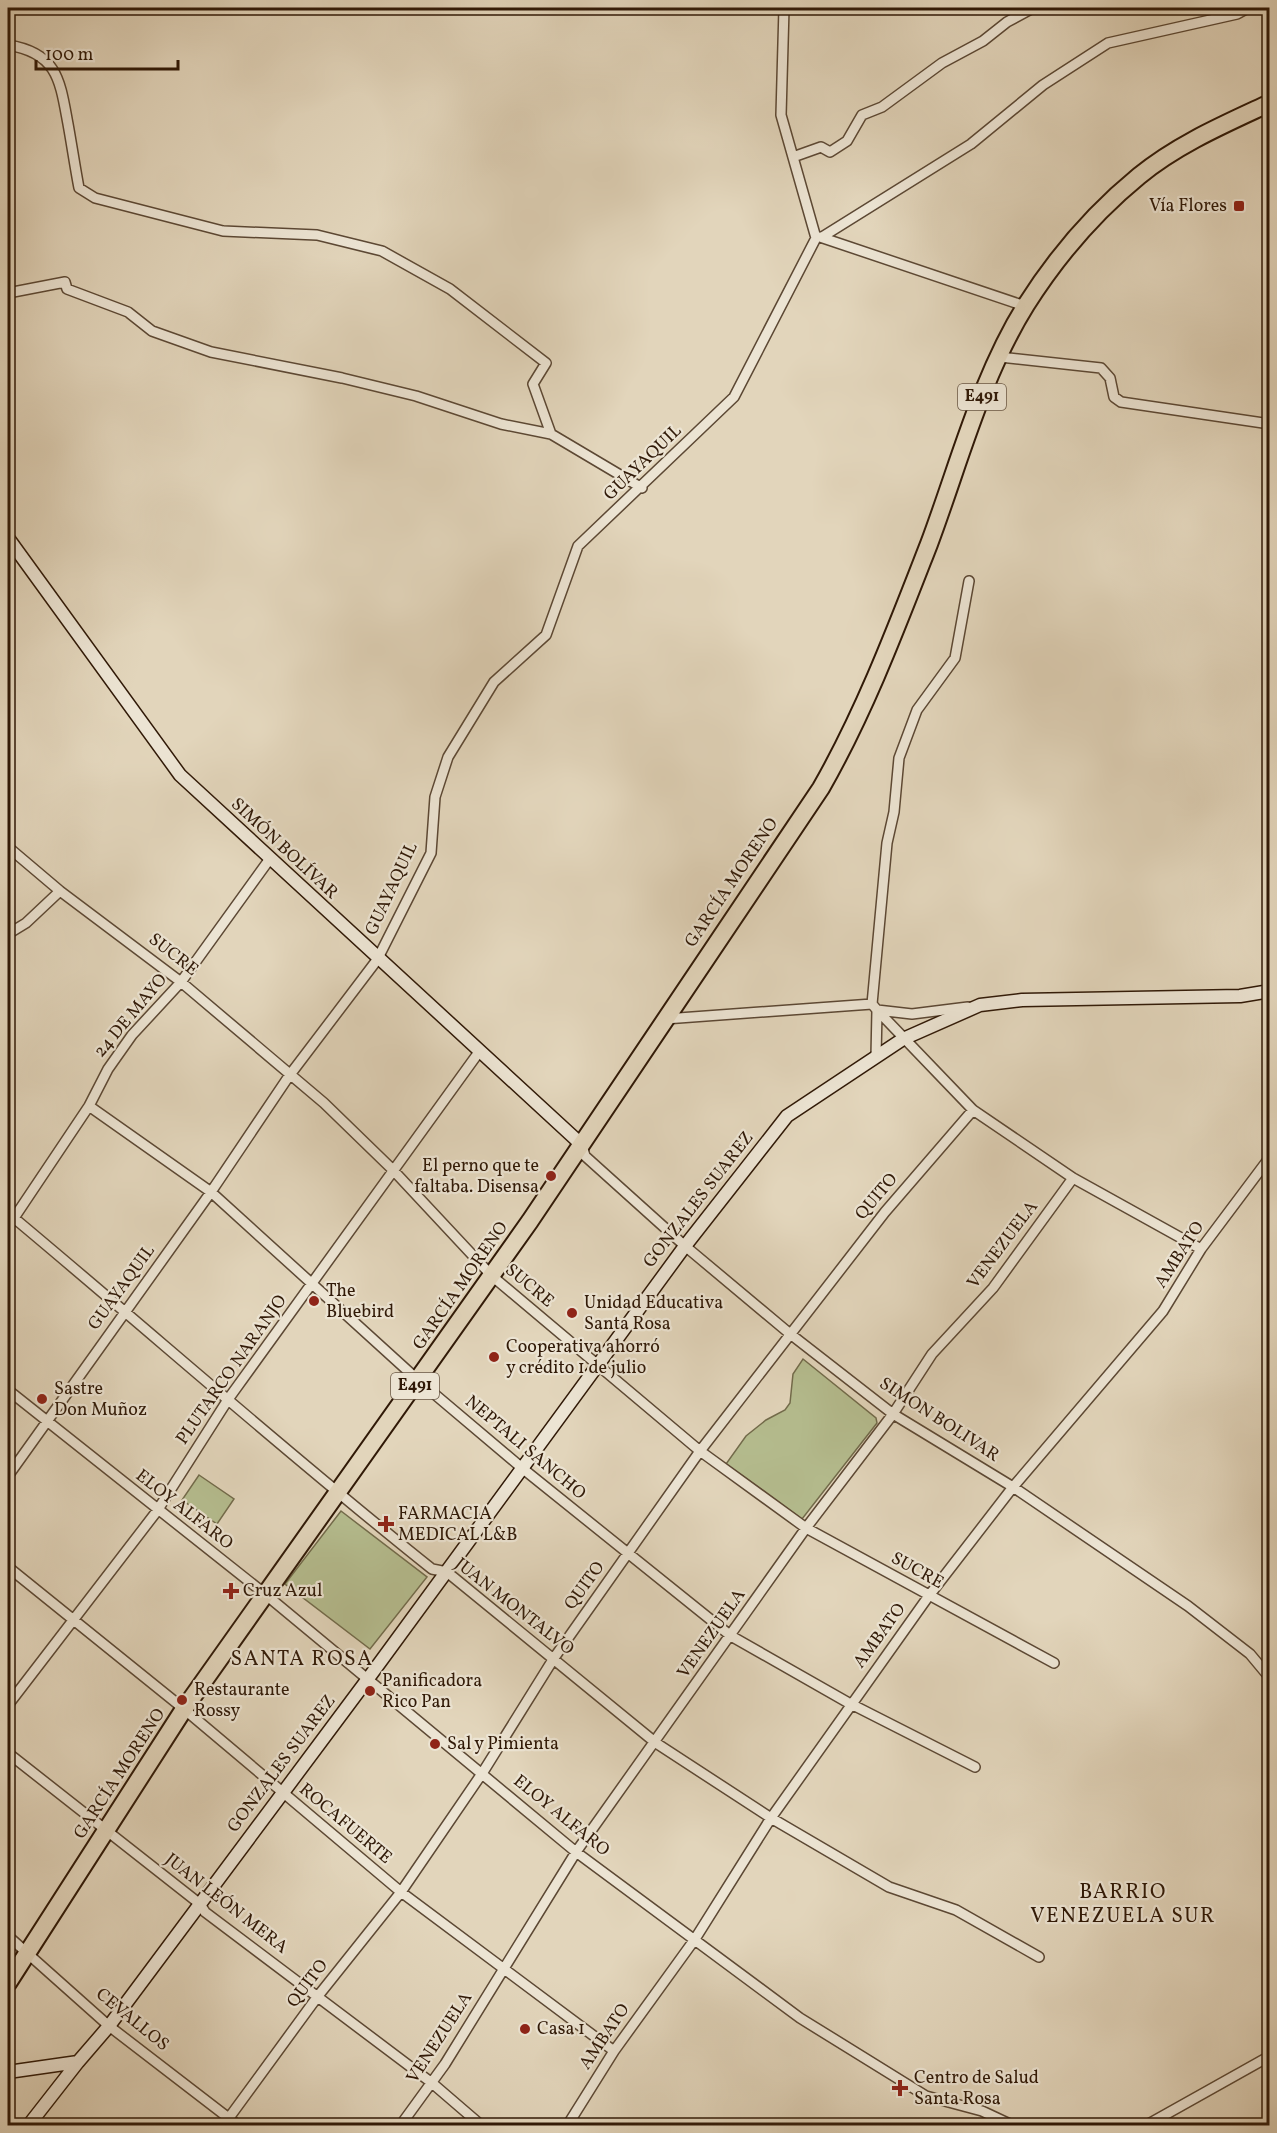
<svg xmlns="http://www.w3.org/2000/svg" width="1277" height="2133" font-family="Vollkorn,serif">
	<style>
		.green { fill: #b5bd8f; stroke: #726b4b; stroke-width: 1.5 }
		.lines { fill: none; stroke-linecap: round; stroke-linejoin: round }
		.street-casing { stroke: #5c4834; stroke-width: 12 }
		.secondary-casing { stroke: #301907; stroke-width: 15 }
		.highway-casing { stroke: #301907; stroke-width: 20 }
		.street { stroke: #ece4d3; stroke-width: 9 }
		.secondary { stroke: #ece4d3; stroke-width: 12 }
		.highway { stroke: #e2d5bb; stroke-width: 16 }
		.poi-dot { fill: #8f2418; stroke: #ece4d3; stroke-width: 2 }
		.labels { text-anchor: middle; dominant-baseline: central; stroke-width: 4.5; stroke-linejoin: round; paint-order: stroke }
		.shield { fill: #ece4d3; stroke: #685644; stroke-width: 1.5 }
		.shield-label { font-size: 16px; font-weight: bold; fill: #301907 }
		.poi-label { font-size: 18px; fill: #301907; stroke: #ece4d3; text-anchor: start }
		.street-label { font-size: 18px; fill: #301907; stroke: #ece4d3 }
		.quarter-label { font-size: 21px; letter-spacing: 1.5px; fill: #301907; stroke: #ece4d3 }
	</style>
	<rect width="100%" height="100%" fill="#e2d5bb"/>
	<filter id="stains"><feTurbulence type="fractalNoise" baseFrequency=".00333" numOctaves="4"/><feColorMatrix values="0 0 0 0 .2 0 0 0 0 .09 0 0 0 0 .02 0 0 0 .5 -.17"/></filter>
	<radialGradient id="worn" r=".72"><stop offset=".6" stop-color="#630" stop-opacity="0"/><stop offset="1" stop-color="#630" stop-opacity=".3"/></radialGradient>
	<path class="green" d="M 803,1359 L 876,1418 L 877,1423 L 802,1519 L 726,1464 L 746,1436 L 766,1420 L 785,1410 L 790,1403 L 793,1374 Z
		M 199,1475 L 234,1499 L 217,1524 L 182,1500 Z
		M 341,1511 L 427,1577 L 370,1649 L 285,1584 Z"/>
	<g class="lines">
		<defs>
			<path id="street" d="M 8,45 C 58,53 60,81 68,124 C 72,146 75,167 79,188 L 95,198 L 223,231 L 317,235 L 382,251 L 450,289 L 546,363 L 533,384 L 551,434 L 642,488
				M 793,157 L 821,147 L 830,152 L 847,141 L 862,115 L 882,107 L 942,63 L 983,41 L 1007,22 L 1033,8
				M 820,237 L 1025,306
				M 822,237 L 971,144 L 1043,85 L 1108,43 L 1237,14 L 1248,8
				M 8,293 L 65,282 L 67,289 L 128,312 L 152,331 L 211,352 L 342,378 L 416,396 L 501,424 L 551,434
				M 1000,357 L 1101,368 L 1110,378 L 1114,397 L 1121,402 L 1270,424
				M 8,847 L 60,891 L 181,982 L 324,1103 L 393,1170 L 492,1276 L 700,1451 L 806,1528 L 1054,1663
				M 8,934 L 26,923 L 60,891
				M 872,1004 L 887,843 L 894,812 L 899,758 L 917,710 L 955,658 L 969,581
				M 877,1010 L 973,1110 L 1073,1178 L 1201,1249
				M 665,1019 L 872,1004 L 877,1010 L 912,1014 L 968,1007
				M 876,1057 L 877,1010
				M 89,1106 L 211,1192 L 419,1381 L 522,1468 L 731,1636 L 847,1702 L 975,1767
				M 582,1145 L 585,1156 L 685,1246 L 789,1333 L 893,1414 L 1013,1487 L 1188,1606 L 1250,1654 L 1270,1678
				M 14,1218 C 154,1335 290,1456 432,1569 L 447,1572 L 656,1743 L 771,1818 L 889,1887 L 956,1910 L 1039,1957
				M 8,1227 L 89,1106 L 108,1069 L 132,1035 L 181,982 L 269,860
				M 8,1390 L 265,1594 L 576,1852 L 800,2018 L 926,2096 L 982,2111 L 1014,2126
				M 8,1476 L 211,1192 L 289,1076 L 377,960 L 431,853 L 435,797 L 448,757 L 494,682 L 546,635 L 578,546 L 734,397 L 816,238 L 781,115 L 784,8
				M 8,1567 L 184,1709 L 401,1892 L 614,2051
				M 8,1705 L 157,1511 L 229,1398 L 479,1052
				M 8,1753 L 200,1904 L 205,1912 L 432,2083 L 482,2126
				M 8,1936 L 109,2026 L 239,2126
				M 223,2126 L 318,1996 L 401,1892 L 483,1772 L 554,1658 L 700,1451 L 885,1212 L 973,1110
				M 400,2126 L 445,2064 L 576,1852 L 806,1528 L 893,1414 L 932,1354 L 993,1288 L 1073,1178
				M 567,2126 L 614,2051 L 695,1939 L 771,1818 L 928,1597 L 1013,1487 L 1163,1311 L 1201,1249 L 1270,1157
				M 1145,2126 L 1270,2056"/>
			<path id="secondary" d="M 8,538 L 180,775 L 582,1145
				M 8,2072 L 78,2062 L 109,2026 L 370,1676 L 685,1246 L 787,1116 L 903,1039 L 980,1005 L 1022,1000 L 1240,996 L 1270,991
				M 28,2126 L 78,2062"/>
			<path id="highway" d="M 8,1983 L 184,1709 L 530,1221 L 821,788 C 865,711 897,626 929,544 C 959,464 981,377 1026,305 C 1057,256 1095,212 1139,176 C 1178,144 1225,124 1270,103"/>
		</defs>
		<use href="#street" class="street-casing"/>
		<use href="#secondary" class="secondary-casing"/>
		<use href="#highway" class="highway-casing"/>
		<use href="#street" class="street"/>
		<use href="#secondary" class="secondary"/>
		<use href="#highway" class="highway"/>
	</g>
	<g class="poi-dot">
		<rect x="1233" y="200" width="12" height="12" rx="3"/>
		<circle cx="551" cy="1176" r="6"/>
		<circle cx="314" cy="1301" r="6"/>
		<circle cx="572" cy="1313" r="6"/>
		<circle cx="494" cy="1357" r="6"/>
		<circle cx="42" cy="1399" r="6"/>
		<path d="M383 1515h6v6h6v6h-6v6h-6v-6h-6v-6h6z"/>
		<path d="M228 1582h6v6h6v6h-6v6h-6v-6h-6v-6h6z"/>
		<circle cx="370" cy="1691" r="6"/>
		<circle cx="182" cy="1700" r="6"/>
		<circle cx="435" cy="1744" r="6"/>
		<circle cx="525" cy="2029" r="6"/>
		<path d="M897 2079h6v6h6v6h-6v6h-6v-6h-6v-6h6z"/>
	</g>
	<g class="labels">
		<g class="shield">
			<rect x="958" y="384" width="48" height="26" rx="4.5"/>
			<rect x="391" y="1373" width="48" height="26" rx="4.5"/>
		</g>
		<g class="shield-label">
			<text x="982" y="397">E491</text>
			<text x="415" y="1386">E491</text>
		</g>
		<g class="poi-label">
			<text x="1227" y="206" text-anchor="end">Vía Flores</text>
			<text x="539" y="1166" text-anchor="end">El perno que te<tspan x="539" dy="21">faltaba. Disensa</tspan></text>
			<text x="326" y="1291">The<tspan x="326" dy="21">Bluebird</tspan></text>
			<text x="584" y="1303">Unidad Educativa<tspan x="584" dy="21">Santa Rosa</tspan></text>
			<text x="506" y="1347">Cooperativa ahorró<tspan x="506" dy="21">y crédito 1 de julio</tspan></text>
			<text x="54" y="1389">Sastre<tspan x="54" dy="21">Don Muñoz</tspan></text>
			<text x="398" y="1514">FARMACIA<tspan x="398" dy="21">MEDICAL L&amp;B</tspan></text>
			<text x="243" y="1591">Cruz Azul</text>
			<text x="382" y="1681">Panificadora<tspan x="382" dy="21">Rico Pan</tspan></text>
			<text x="194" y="1690">Restaurante<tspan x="194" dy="21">Rossy</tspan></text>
			<text x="447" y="1744">Sal y Pimienta</text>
			<text x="537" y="2029">Casa 1</text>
			<text x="914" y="2078">Centro de Salud<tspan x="914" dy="21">Santa Rosa</tspan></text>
		</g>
		<g class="street-label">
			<text transform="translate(643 463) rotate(-44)">GUAYAQUIL</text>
			<text transform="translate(284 849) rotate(43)">SIMÓN BOLÍVAR</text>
			<text transform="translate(732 883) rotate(-56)">GARCÍA MORENO</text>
			<text transform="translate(392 889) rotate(-65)">GUAYAQUIL</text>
			<text transform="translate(173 955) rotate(38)">SUCRE</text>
			<text transform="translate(131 1016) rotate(-50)">24 DE MAYO</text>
			<text transform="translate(877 1197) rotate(-50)">QUITO</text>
			<text transform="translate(699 1200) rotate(-52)">GONZALES SUAREZ</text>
			<text transform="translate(1003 1245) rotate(-53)">VENEZUELA</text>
			<text transform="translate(1180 1255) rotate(-57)">AMBATO</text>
			<text transform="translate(461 1286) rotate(-55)">GARCÍA MORENO</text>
			<text transform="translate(529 1286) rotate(40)">SUCRE</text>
			<text transform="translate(122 1288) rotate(-54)">GUAYAQUIL</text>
			<text transform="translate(232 1370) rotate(-55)">PLUTARCO NARANJO</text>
			<text transform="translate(939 1420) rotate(33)">SIMON BOLIVAR</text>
			<text transform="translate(525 1448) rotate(40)">NEPTALI SANCHO</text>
			<text transform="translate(184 1510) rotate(38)">ELOY ALFARO</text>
			<text transform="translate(917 1571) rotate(29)">SUCRE</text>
			<text transform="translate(585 1586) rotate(-54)">QUITO</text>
			<text transform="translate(514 1607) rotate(38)">JUAN MONTALVO</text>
			<text transform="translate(712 1634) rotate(-55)">VENEZUELA</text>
			<text transform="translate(880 1636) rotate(-54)">AMBATO</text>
			<text transform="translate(282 1764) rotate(-53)">GONZALES SUAREZ</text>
			<text transform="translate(120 1774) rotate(-57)">GARCÍA MORENO</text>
			<text transform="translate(561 1816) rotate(39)">ELOY ALFARO</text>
			<text transform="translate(345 1824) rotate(40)">ROCAFUERTE</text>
			<text transform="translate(226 1904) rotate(38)">JUAN LEÓN MERA</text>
			<text transform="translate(308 1984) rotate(-53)">QUITO</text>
			<text transform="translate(132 2020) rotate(39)">CEVALLOS</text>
			<text transform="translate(605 2037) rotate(-56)">AMBATO</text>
			<text transform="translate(440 2038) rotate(-57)">VENEZUELA</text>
		</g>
		<g class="quarter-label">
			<text x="302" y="1659">SANTA ROSA</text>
			<text x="1123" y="1892">BARRIO<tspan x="1123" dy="24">VENEZUELA SUR</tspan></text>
		</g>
	</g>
	<rect width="1277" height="2133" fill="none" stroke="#e2d5bb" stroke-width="30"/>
	<rect x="9" y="9" width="1259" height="2115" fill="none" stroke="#301907" stroke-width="3"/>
	<rect x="15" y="15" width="1247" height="2103" fill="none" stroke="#301907" stroke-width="1.5"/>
	<path d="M36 60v9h142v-9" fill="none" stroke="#301907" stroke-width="3"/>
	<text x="45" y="60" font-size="18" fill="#301907" stroke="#ece4d3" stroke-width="4.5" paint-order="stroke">100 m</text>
	<rect width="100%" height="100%" filter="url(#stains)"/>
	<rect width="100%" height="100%" fill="url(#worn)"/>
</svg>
